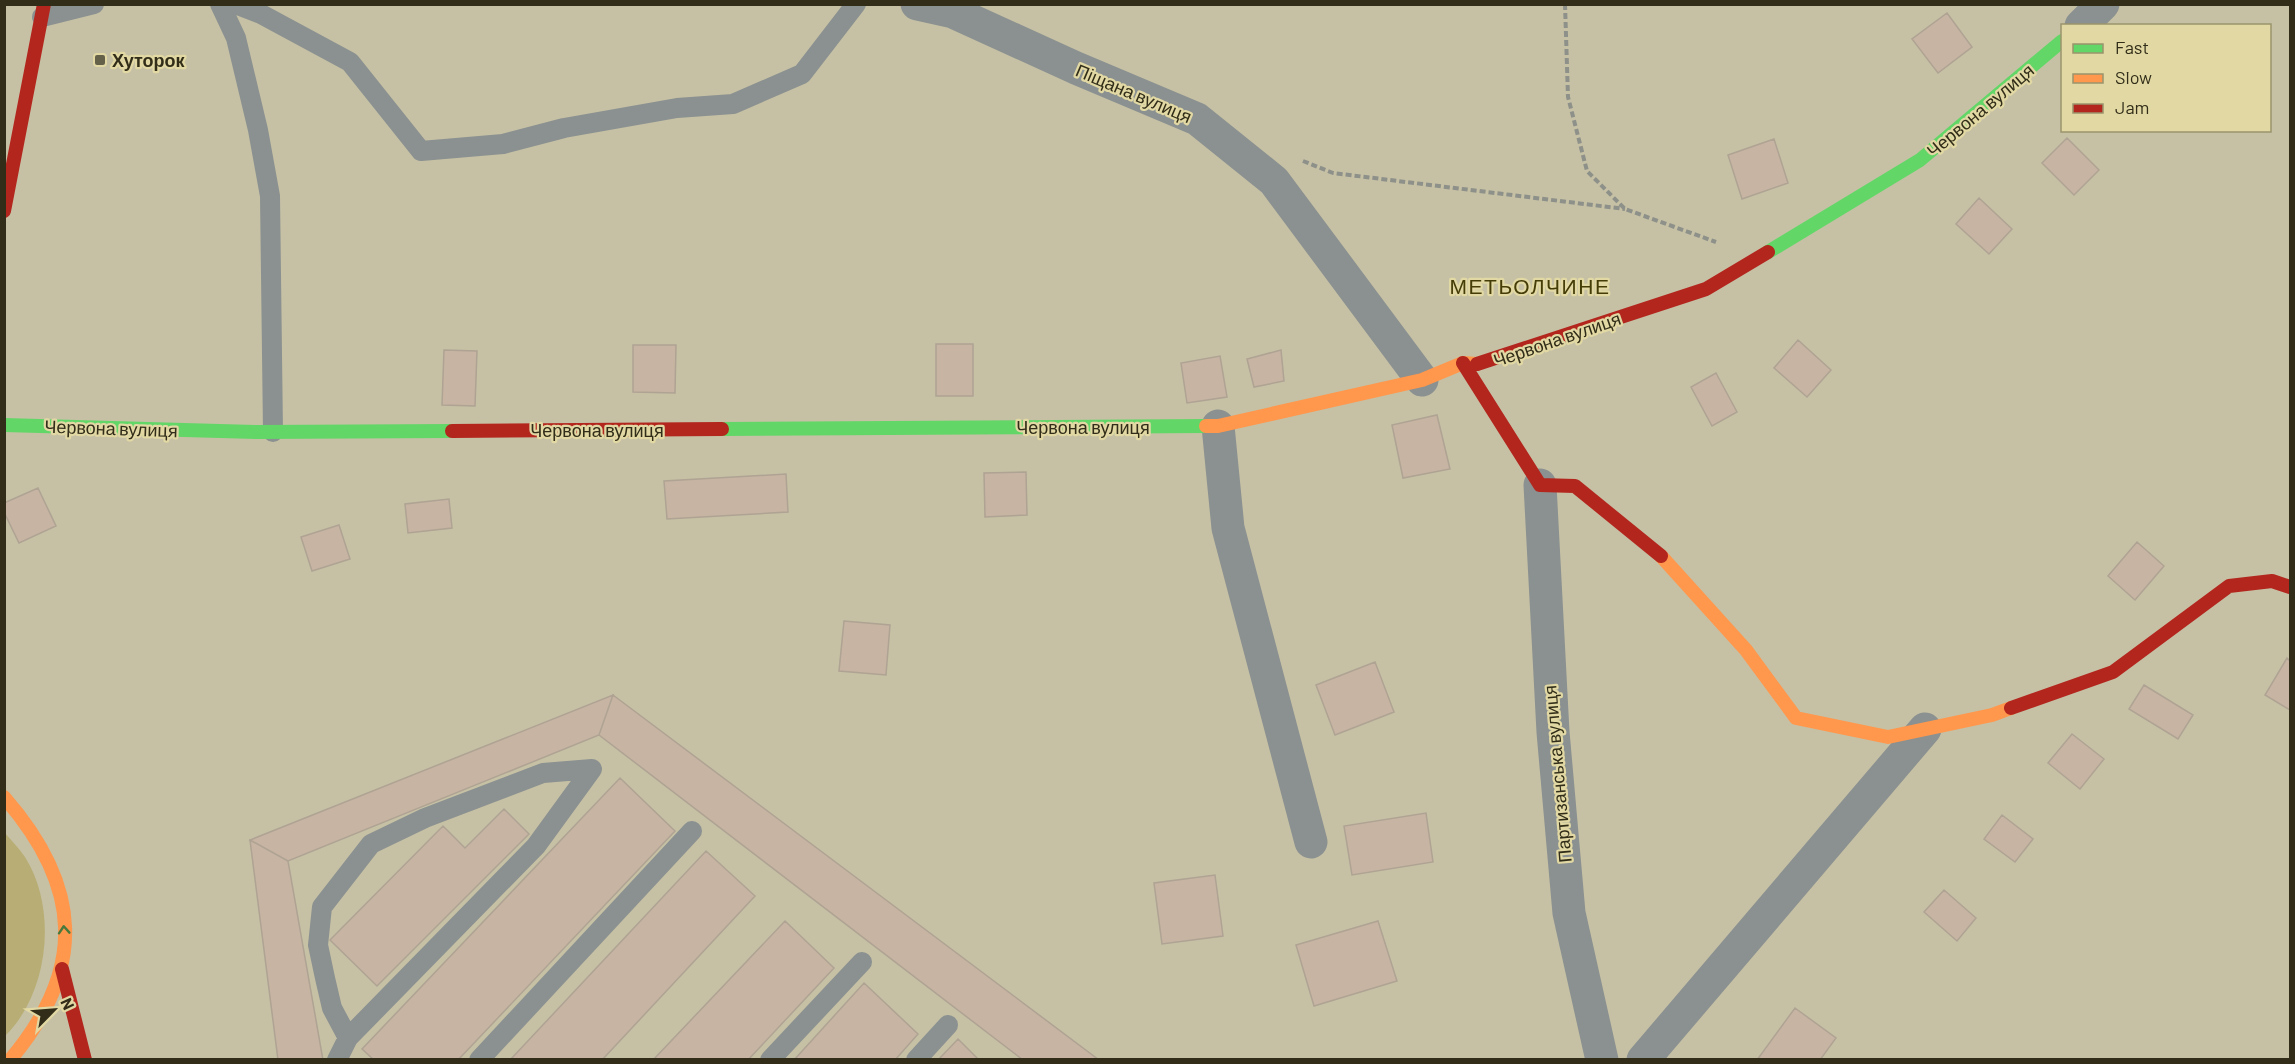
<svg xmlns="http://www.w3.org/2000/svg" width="2295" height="1064" font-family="Barlow,sans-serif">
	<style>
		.green { fill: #b8ae75 }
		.building { fill: #c7b4a2; stroke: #afa393; stroke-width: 1.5 }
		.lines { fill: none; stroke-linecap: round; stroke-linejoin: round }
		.path { stroke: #8e9189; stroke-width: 4; stroke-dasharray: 6 3; stroke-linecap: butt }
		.lane { stroke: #8b9190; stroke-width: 20 }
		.street { stroke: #8b9190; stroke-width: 33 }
		.fast { stroke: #63d668; stroke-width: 14 }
		.slow { stroke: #ff974d; stroke-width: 14 }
		.jam { stroke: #b3261e; stroke-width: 14 }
		.oneway { stroke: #48793c }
		.poi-dot { fill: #656149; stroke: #e1d8a4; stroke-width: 2 }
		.labels { text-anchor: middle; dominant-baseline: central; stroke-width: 4.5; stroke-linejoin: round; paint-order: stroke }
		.poi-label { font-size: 18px; font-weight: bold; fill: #312d18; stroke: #e1d8a4; text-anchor: start }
		.street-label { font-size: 18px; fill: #312d18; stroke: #e1d8a4 }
		.quarter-label { font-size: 21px; letter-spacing: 1.5px; fill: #453d08; stroke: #e1d8a4 }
	</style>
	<rect width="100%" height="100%" fill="#c6c1a5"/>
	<path class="green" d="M 4,832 C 11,840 19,848 25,857 C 58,909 49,993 5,1036 Z"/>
	<path class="building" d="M 1947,13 L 1972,47 L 1938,73 L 1912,39 Z
		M 2067,138 L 2099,170 L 2074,195 L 2042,163 Z
		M 1774,139 L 1788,183 L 1742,199 L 1728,155 Z
		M 1979,198 L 2012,229 L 1989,254 L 1956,224 Z
		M 1798,340 L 1831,370 L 1807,397 L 1774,368 Z
		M 936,344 L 973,344 L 973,396 L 936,396 Z
		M 633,345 L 676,345 L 675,393 L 633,392 Z
		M 444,350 L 477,351 L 475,406 L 442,405 Z
		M 1281,350 L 1284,381 L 1254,387 L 1247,359 Z
		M 1220,356 L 1227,397 L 1187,403 L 1181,363 Z
		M 1716,373 L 1737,412 L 1712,426 L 1691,387 Z
		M 1437,415 L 1450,469 L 1403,478 L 1392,425 Z
		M 1026,472 L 1027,515 L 985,517 L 984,473 Z
		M 786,474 L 788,512 L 667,519 L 664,481 Z
		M 38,488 L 56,526 L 19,543 L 4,512 L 4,503 Z
		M 449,499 L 452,528 L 408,533 L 405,504 Z
		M 339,525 L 350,559 L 312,571 L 301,537 Z
		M 2137,542 L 2164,566 L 2135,600 L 2108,576 Z
		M 844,621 L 890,625 L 886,675 L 839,671 Z
		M 2287,658 L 2290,661 L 2290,710 L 2265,695 Z
		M 1375,662 L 1394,712 L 1335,735 L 1316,685 Z
		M 2144,685 L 2193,715 L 2178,739 L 2129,709 Z
		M 613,695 L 599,735 L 288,861 L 250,840 Z
		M 613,695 L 1099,1060 L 1023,1060 L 599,735 Z
		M 2072,734 L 2104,759 L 2080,789 L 2048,763 Z
		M 620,778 L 675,831 L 458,1060 L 374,1060 L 362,1049 Z
		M 504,809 L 529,834 L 377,986 L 330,940 L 443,826 L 465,848 Z
		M 1426,813 L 1433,862 L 1352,875 L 1344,826 Z
		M 2002,815 L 2033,839 L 2015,862 L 1984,839 Z
		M 250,840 L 288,861 L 323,1060 L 278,1060 Z
		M 706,851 L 755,896 L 602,1060 L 510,1060 Z
		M 1215,875 L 1223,936 L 1162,944 L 1154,883 Z
		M 1944,890 L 1976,918 L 1957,941 L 1924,912 Z
		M 785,921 L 834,968 L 748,1060 L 653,1060 Z
		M 1378,921 L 1397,981 L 1314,1006 L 1296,945 Z
		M 864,983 L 918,1034 L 895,1060 L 794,1060 Z
		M 1795,1008 L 1836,1038 L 1820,1060 L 1757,1060 Z
		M 958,1039 L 979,1060 L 938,1060 Z"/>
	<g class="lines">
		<path class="path" d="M 1565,4 L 1568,97 L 1587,171 L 1625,209 L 1716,242
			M 1303,161 L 1333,173 L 1625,209"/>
		<path class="lane" d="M 220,4 L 236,38 L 258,130 L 270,196 L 273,432
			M 235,4 L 261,14 L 350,62 L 421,151 L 503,144 L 564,128 L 677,108 L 733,104 L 802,74 L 856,4
			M 42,17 L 94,4
			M 337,1060 L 348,1038 L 536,846 L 592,769 L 543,773 L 425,818 L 371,844 L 322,907 L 318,945 L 325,978 L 332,1008 L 348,1038
			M 479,1060 L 692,831
			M 770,1060 L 862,962
			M 916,1060 L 948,1025"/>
		<path class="street" d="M 917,4 L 953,12 L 1076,68 L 1197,119 L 1274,181 L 1422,380
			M 2081,26 L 2103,4
			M 1218,426 L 1228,528 L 1311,842
			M 1540,485 L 1553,732 L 1569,913 L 1602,1060
			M 1643,1060 L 1925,729"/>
		<path class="fast" d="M 1768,252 L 1920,160 L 2062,41
			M 4,425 L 256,432 L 452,431
			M 722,429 L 1206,426"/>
		<path class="slow" d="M 1206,426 L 1218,426 L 1422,380 L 1463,363 L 1477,364
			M 1661,556 L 1746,650 L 1796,718 L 1888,737 L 1992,715 L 2011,708
			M 4,797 C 82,886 87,969 10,1060"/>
		<path class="jam" d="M 4,211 L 44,4
			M 1463,363 L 1540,485 L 1575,486 L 1661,556
			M 1477,364 L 1706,289 L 1768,252
			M 452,431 L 722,429
			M 2011,708 L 2113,672 L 2229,586 L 2272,581 L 2290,587
			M 62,969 L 85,1060"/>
	</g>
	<defs><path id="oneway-chevron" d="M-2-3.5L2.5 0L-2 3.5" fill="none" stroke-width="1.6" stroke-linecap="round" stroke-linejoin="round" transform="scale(1.5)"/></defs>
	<use class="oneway" href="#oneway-chevron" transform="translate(64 930) rotate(-94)"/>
	<rect class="poi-dot" x="94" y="54" width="12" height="12" rx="3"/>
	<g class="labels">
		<g class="poi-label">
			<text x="112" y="60">Хуторок</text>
		</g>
		<g class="street-label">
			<text transform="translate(1134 93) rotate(23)">Піщана вулиця</text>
			<text transform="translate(1980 110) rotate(-40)">Червона вулиця</text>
			<text transform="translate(1557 339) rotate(-19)">Червона вулиця</text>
			<text x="1083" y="427">Червона вулиця</text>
			<text transform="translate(111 428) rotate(2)">Червона вулиця</text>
			<text x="597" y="430">Червона вулиця</text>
			<text transform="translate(1557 774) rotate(-95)">Партизанська вулиця</text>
		</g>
		<g class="quarter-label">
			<text x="1530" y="285">МЕТЬОЛЧИНЕ</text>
		</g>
	</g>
	<rect width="2295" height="1064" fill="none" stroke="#312d18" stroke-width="12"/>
	<rect x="2061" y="24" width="210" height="108" fill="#e1d8a4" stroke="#9b946c" stroke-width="1.5"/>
	<rect x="2073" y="44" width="30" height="9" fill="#63d668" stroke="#9b946c" stroke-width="1.5"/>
	<text x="2115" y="54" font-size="18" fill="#312d18">Fast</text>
	<rect x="2073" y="74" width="30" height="9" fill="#ff974d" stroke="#9b946c" stroke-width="1.5"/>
	<text x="2115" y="84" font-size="18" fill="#312d18">Slow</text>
	<rect x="2073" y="104" width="30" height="9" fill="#b3261e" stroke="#9b946c" stroke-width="1.5"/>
	<text x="2115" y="114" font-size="18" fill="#312d18">Jam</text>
	<g transform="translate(54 1010) rotate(65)" stroke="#e1d8a4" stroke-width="4.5" paint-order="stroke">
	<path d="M0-4.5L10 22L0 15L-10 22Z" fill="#312d18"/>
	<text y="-9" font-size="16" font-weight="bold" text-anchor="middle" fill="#312d18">N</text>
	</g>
</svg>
